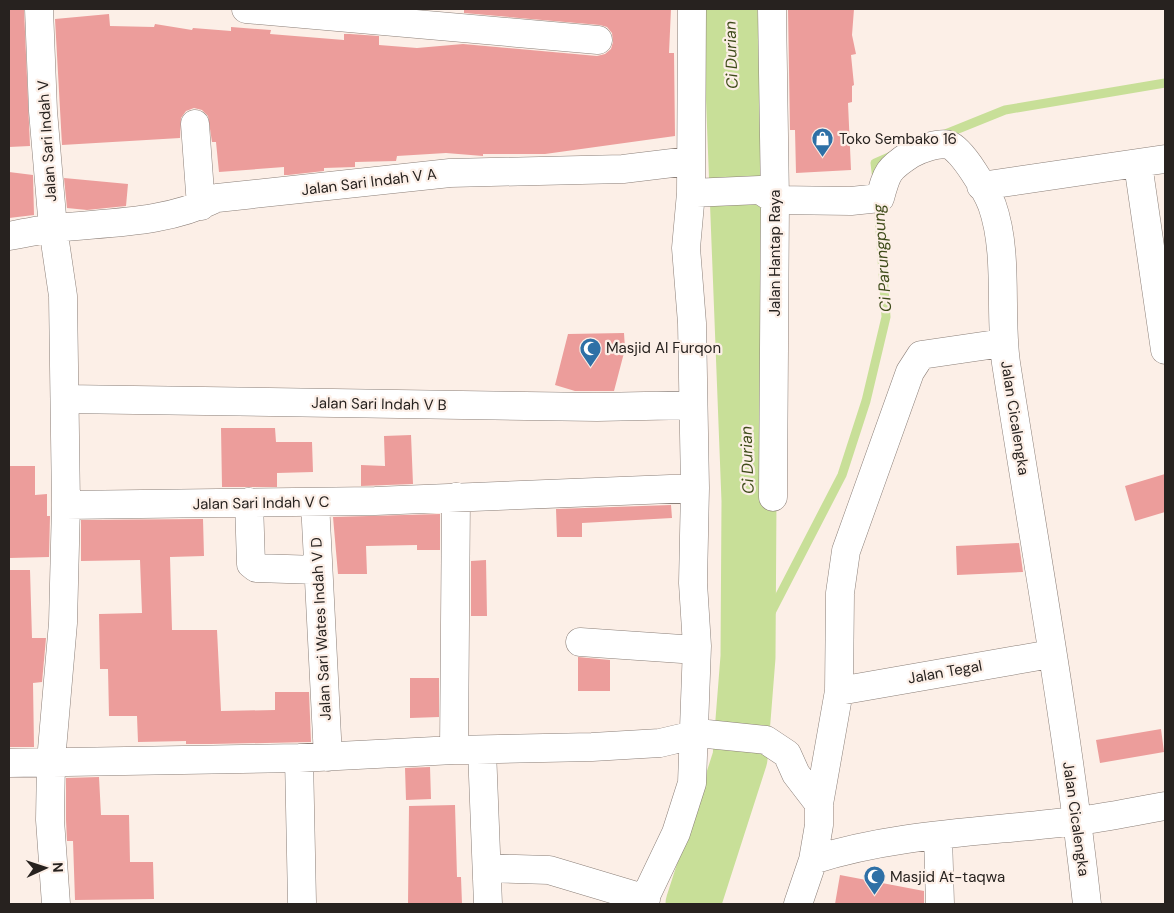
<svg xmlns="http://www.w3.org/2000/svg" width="1174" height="913" font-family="'DM Sans',sans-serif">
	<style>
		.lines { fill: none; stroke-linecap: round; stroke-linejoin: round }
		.stream { stroke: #c8df98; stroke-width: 9 }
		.river { stroke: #c8df98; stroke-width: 55 }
		.building { fill: #ec9d9b }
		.minor-casing { stroke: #8b7f78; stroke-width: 29 }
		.minor { stroke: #fff; stroke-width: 28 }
		.labels { text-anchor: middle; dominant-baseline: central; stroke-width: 4.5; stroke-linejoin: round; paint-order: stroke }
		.poi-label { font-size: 15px; fill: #27221f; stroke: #fcefe7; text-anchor: start }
		.street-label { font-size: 15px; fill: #27221f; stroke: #fcefe7 }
		.water-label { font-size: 16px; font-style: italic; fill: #3e4b19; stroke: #fcefe7 }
	</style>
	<rect width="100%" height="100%" fill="#fcefe7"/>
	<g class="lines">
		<path class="stream" d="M 943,135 L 1005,110 L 1165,83
			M 877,180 L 875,163 L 891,156
			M 748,657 L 842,475 L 866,401 L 886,317 L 878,200"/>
		<path class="river" d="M 693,904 L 740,758 L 748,657 L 749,501 L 730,9"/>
	</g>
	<path class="building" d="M 9,9 L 24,9 L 30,146 L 9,147 Z
		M 464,9 L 671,9 L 669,53 L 674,53 L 675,136 L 545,154 L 483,154 L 483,156 L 446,153 L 397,156 L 396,161 L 355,162 L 355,167 L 324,168 L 324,171 L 288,175 L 284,175 L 284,167 L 219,172 L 216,142 L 212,142 L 208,116 L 202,110 L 194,108 L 186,111 L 181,118 L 180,138 L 62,145 L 55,19 L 109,14 L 110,26 L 154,27 L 155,24 L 192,30 L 193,28 L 231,31 L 231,27 L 271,30 L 270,34 L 344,40 L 344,34 L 350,34 L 379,36 L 379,45 L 417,48 L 463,44 L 597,56 L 605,54 L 611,49 L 613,42 L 612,33 L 607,27 L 600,25 L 464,13 Z
		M 788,9 L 854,9 L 852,35 L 856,54 L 851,55 L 854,85 L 852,86 L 852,102 L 848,103 L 851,170 L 796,173 L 795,130 L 790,130 Z
		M 9,172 L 33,175 L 34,215 L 9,218 Z
		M 64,178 L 128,184 L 126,206 L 87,210 L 67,208 Z
		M 624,333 L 625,349 L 614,391 L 575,391 L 555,385 L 568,334 Z
		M 221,428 L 275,428 L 276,442 L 312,442 L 313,472 L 277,473 L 277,487 L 222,487 Z
		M 411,435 L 413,484 L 361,486 L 361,465 L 385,466 L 384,436 Z
		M 9,466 L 35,466 L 35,495 L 47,494 L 47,516 L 50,516 L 49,557 L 9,558 Z
		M 1165,474 L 1165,512 L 1135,521 L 1125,486 Z
		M 671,505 L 672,518 L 582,523 L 582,537 L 557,537 L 556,509 Z
		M 440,514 L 440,550 L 417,550 L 417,545 L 366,546 L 367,574 L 338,574 L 333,517 Z
		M 203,519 L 204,556 L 170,557 L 172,630 L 217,630 L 221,711 L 275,710 L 275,692 L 309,692 L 311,742 L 211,744 L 186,744 L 186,741 L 138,742 L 137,716 L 109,716 L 108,669 L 100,669 L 99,614 L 142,613 L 140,560 L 81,561 L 81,520 Z
		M 1019,543 L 1023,572 L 957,575 L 956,546 Z
		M 486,560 L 487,616 L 471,616 L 471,561 Z
		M 9,570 L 30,570 L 32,638 L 46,638 L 42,682 L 33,683 L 34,747 L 9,747 Z
		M 578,657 L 610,660 L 610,691 L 578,691 Z
		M 410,678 L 439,678 L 439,717 L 410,718 Z
		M 1161,729 L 1164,752 L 1100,763 L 1096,740 Z
		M 430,767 L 431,799 L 406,800 L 405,768 Z
		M 99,777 L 101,815 L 129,815 L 130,862 L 153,862 L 154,899 L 75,900 L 73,841 L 67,841 L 66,820 L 66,778 Z
		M 455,805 L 457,877 L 461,877 L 462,904 L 408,904 L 409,806 Z
		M 840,875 L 924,891 L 924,904 L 835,904 Z"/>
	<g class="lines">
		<defs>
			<path id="minor" d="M 39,9 L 43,111 L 53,228 L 63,296 L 66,505 L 63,623 L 51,761 L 50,820 L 56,904
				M 246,9 L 598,40
				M 772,9 L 775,200 L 773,497
				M 195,124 L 201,206
				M 1138,164 L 1165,350
				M 981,186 L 1165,159
				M 691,193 L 760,190 L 775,200
				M 775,200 L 851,201 L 880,198 C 887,172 888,169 911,154 C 920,149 939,142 949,145 C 962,149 987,192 992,205 C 1009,253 999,313 1006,363 C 1034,543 1067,723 1087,904
				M 9,236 C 24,233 39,230 55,228 C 111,222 164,224 217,198 L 450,173 L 623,169 L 689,161
				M 65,399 L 597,407 L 693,405
				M 249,502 L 251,564 L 256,568 L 318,570
				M 315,502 L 328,757
				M 66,505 L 375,501 L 695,488
				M 580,642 L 682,649 L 697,646
				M 839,691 L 1051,654
				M 454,750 L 456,497
				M 482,750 L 488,904
				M 299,758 L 302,902
				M 9,763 L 299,758 L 454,750 L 592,747 L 660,743 L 694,735 L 707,734 L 766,740 L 787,754 L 796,774 L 819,804
				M 938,836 L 940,904
				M 813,860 C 897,833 988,832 1075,821 C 1105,818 1135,811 1165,806
				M 487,868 L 549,870 L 646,899
				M 642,904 L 676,833 L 692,783 L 697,646 L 693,583 L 695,488 L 692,323 L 686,248 L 691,193 L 692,9
				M 798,904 L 813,860 L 819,825 L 819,804 L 839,691 L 840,593 L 846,551 L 910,372 L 921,355 L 1003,343"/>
		</defs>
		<use href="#minor" class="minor-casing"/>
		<use href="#minor" class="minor"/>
	</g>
	<defs>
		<symbol id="shop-pin" viewBox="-11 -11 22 30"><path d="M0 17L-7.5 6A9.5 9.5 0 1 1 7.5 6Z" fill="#2e70a6" stroke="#fcefe7"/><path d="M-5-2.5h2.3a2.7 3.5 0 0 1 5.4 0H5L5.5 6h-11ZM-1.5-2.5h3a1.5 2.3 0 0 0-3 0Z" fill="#fff"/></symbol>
		<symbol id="mosque-pin" viewBox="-11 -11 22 30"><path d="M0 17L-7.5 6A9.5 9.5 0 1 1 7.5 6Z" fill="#2e70a6" stroke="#fcefe7"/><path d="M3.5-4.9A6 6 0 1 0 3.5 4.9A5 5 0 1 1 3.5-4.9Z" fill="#fff"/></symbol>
	</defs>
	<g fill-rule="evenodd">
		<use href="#shop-pin" x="810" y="126" width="25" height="34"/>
		<use href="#mosque-pin" x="578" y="336" width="25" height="34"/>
		<use href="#mosque-pin" x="862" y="864" width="25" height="34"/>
	</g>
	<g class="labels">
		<g class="poi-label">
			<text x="839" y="139">Toko Sembako 16</text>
			<text x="606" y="348">Masjid Al Furqon</text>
			<text x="890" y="877">Masjid At-taqwa</text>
		</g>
		<g class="street-label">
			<text transform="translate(47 141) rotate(-94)">Jalan Sari Indah V</text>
			<text transform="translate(369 182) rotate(-7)">Jalan Sari Indah V A</text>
			<text transform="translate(775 253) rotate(-90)">Jalan Hantap Raya</text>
			<text transform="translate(379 404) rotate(1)">Jalan Sari Indah V B</text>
			<text transform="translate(1015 418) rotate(81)">Jalan Cicalengka</text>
			<text transform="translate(261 503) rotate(-1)">Jalan Sari Indah V C</text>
			<text transform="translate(321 629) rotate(-93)">Jalan Sari Wates Indah V D</text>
			<text transform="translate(945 672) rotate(-10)">Jalan Tegal</text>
			<text transform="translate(1076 819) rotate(82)">Jalan Cicalengka</text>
		</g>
		<g class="water-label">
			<text transform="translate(731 55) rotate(-92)">Ci Durian</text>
			<text transform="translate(882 258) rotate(-94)">Ci Parungpung</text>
			<text transform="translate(747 460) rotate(-92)">Ci Durian</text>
		</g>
	</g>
	<rect width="1174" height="913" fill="none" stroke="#27221f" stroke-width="20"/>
	<g transform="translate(45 868) rotate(87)" stroke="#fcefe7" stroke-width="4" paint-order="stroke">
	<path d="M0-4L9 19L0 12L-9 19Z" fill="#27221f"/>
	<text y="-8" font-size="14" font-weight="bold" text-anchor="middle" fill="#27221f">N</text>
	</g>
</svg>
